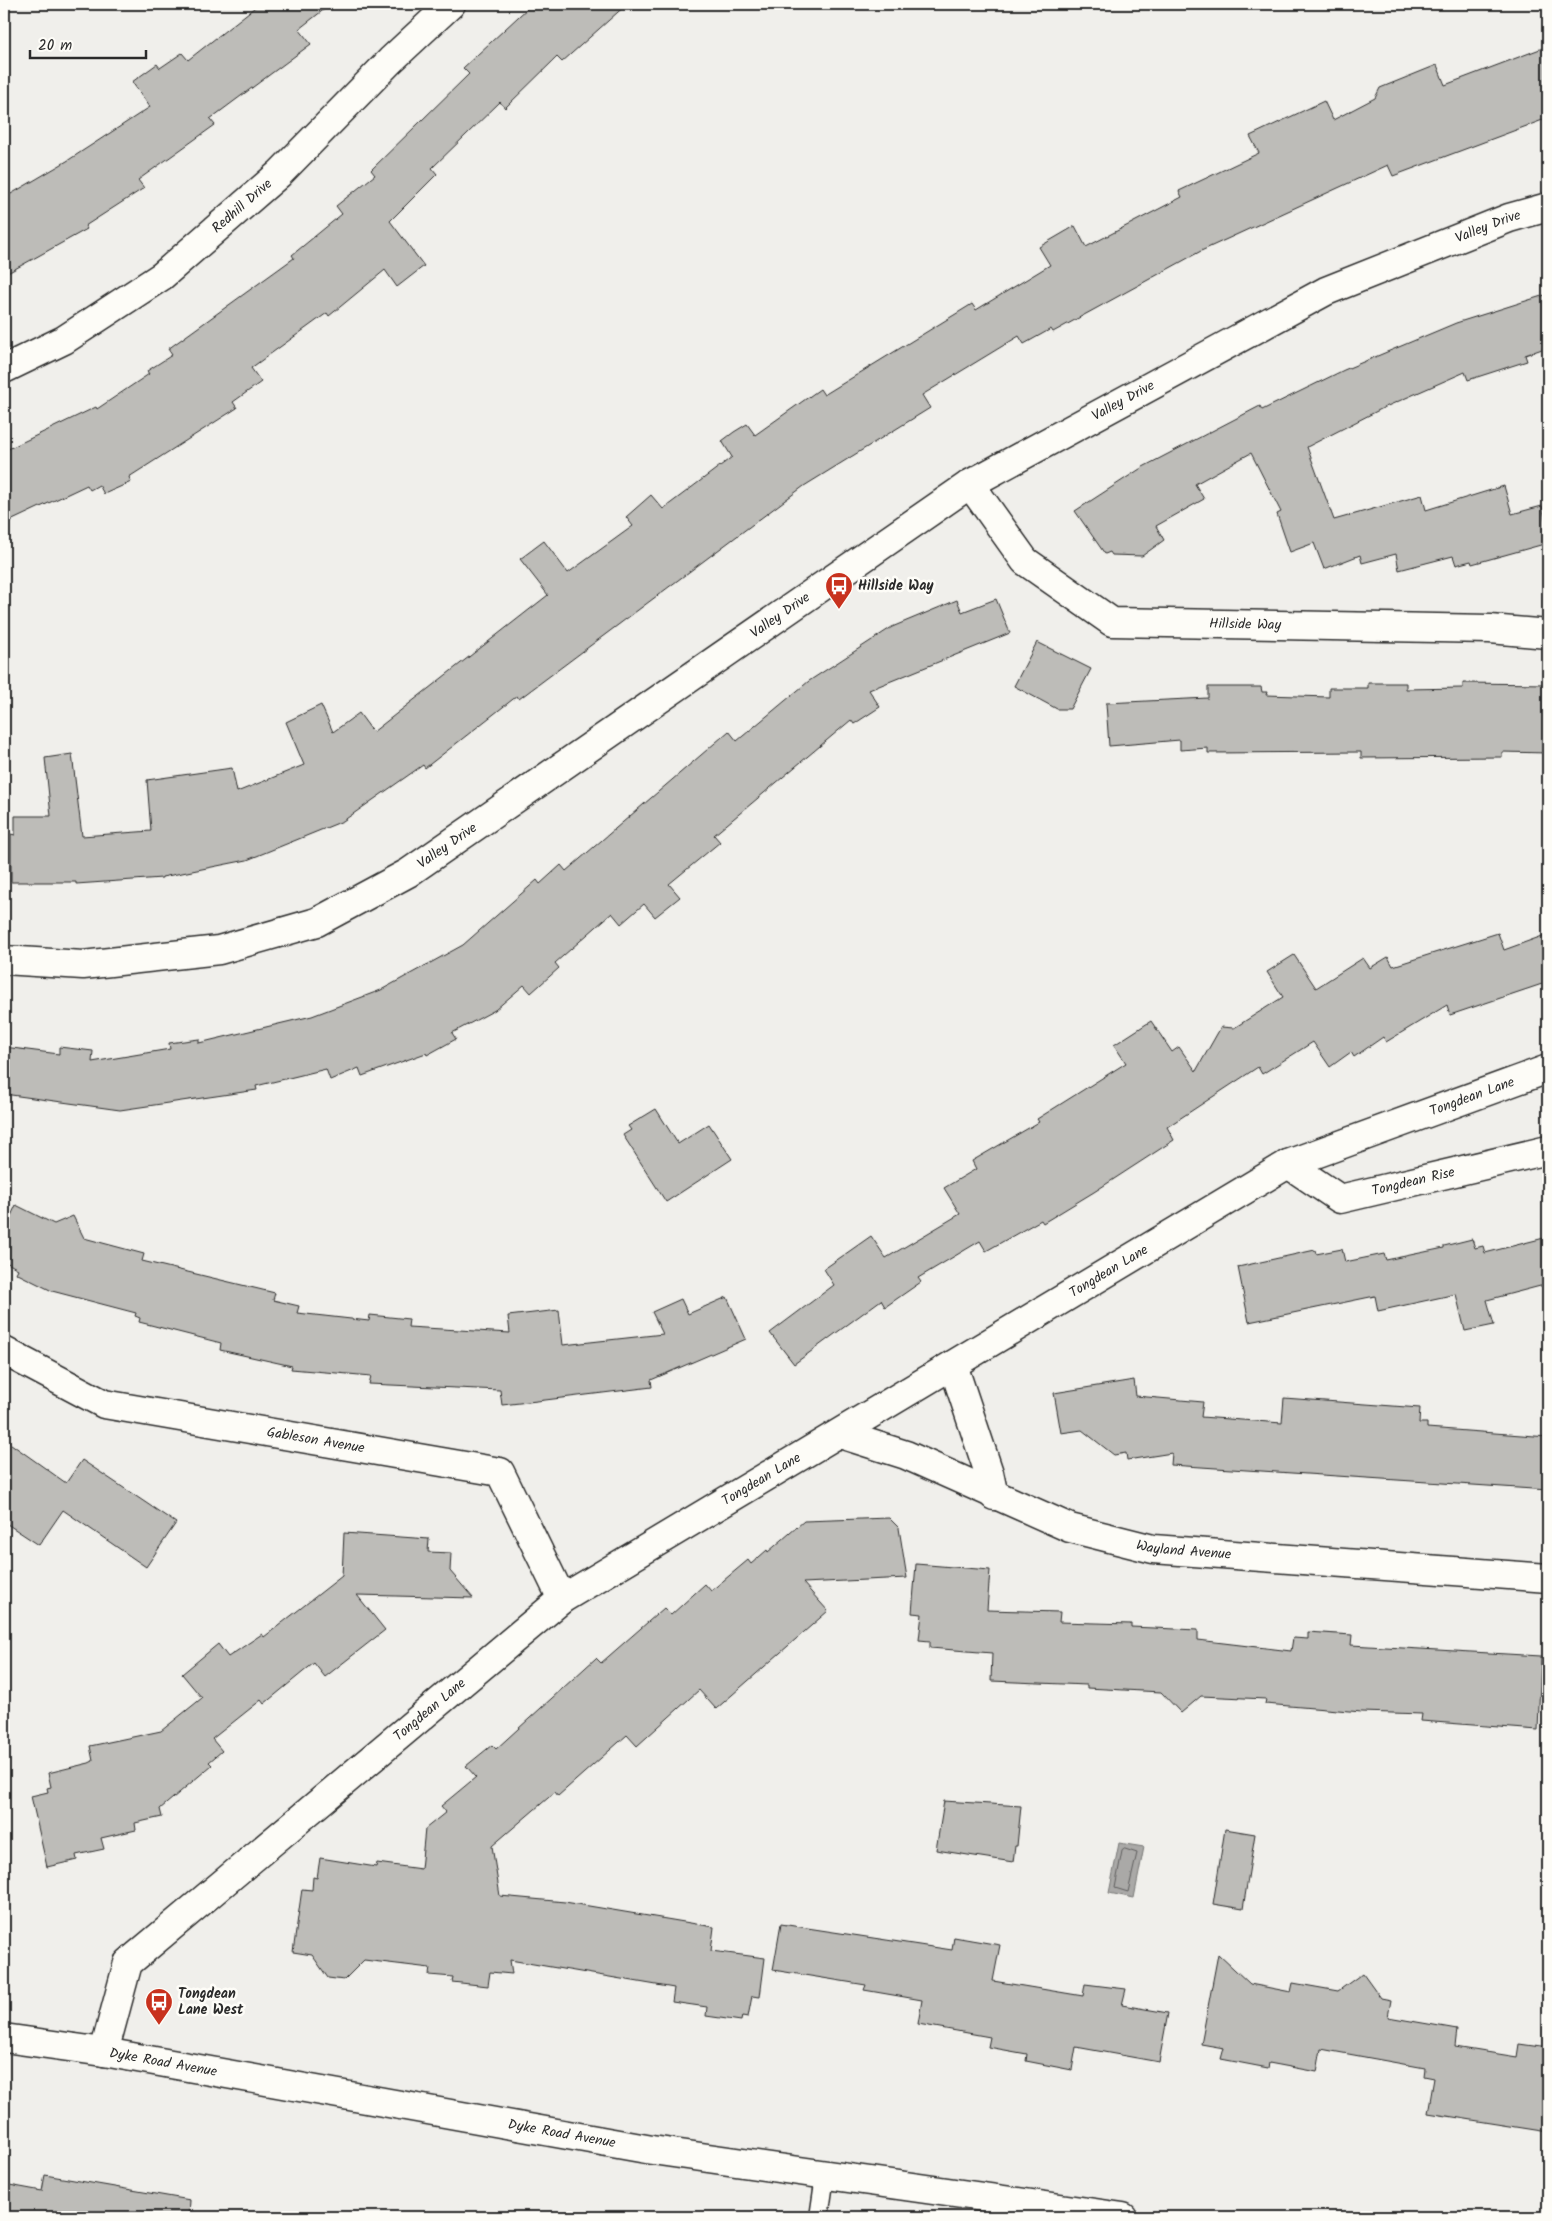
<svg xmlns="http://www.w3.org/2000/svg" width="1552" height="2221" font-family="Kalam,sans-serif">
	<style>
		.water { fill: #aaa9a7; stroke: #777775 }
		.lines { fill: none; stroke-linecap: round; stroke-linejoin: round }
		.shore { stroke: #5e5d5d; stroke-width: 1 }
		.building { fill: #bdbcb8; stroke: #2b2b2b }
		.lane-casing { stroke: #2b2b2b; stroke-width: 21 }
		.street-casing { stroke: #2b2b2b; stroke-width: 31 }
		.secondary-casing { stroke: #2b2b2b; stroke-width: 31 }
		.lane { stroke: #fdfcf7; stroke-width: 18 }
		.street { stroke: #fdfcf7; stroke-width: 28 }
		.secondary { stroke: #fdfcf7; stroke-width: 28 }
		.labels { text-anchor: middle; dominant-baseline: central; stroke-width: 5; stroke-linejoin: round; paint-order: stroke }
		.street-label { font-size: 14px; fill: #2b2b2b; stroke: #fdfcf7 }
		.poi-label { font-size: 14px; font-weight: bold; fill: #2b2b2b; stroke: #fdfcf7; text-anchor: start }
	</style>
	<rect width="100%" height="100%" fill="#f0efeb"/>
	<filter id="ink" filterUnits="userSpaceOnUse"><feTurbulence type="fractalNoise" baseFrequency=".02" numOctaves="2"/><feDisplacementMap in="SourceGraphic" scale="10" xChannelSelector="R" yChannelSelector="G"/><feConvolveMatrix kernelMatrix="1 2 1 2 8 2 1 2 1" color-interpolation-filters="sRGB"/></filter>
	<g filter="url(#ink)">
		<path class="water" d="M 1119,1843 L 1144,1847 L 1134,1898 L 1109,1893 Z"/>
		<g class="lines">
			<path class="shore" d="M 1125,1849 L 1137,1853 L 1128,1892 L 1115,1888 L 1122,1851 Z"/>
		</g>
		<path class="building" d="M 259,4 L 331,4 L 299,29 L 311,44 L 210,119 L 215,125 L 138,180 L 144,188 L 85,226 L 87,229 L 4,275 L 4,198 L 67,161 L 150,107 L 132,82 L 157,64 L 160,68 L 182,53 L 188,60 Z
			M 532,4 L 627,4 L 562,62 L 557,57 L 505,108 L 500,102 L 432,168 L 437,174 L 390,221 L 424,266 L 397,287 L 385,270 L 329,316 L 327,313 L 251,368 L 261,382 L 233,402 L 237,408 L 129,477 L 131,482 L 104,494 L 99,485 L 90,490 L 87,485 L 4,524 L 4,451 L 96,407 L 97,409 L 149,374 L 147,371 L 172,355 L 168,349 L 294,258 L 292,255 L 342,214 L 336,206 L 375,175 L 371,170 L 469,74 L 463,68 Z
			M 1548,46 L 1548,118 L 1393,176 L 1388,165 L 1201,251 L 1053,332 L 1051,329 L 1024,344 L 1019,336 L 922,395 L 930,408 L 804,486 L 519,699 L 517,696 L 425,768 L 423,765 L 343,821 L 247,860 L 162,877 L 162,878 L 76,884 L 76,882 L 11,882 L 11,834 L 15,835 L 15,816 L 51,816 L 45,758 L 72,754 L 82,836 L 151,831 L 147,780 L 232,768 L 237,792 L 304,765 L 286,722 L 321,705 L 333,732 L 359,713 L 373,732 L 548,595 L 520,559 L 544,541 L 568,573 L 633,526 L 626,517 L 651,495 L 663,509 L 732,457 L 722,441 L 734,432 L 747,424 L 755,435 L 820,389 L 824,395 L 972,304 L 976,310 L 1050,265 L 1039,247 L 1075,226 L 1086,247 L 1182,197 L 1179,191 L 1259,153 L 1250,136 L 1324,101 L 1333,120 L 1375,98 L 1380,88 L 1437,65 L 1445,85 Z
			M 1548,294 L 1548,347 L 1525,355 L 1527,361 L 1468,380 L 1465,372 L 1383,408 L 1307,447 L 1334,520 L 1422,495 L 1426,510 L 1504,486 L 1512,514 L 1542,506 L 1548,531 L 1548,543 L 1472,564 L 1471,561 L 1456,565 L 1453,556 L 1399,570 L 1396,554 L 1362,563 L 1360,555 L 1324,569 L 1314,543 L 1290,552 L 1277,514 L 1281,512 L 1251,453 L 1195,484 L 1204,499 L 1156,526 L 1164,540 L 1142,556 L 1112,555 L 1110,552 L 1105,554 L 1075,511 L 1143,467 L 1260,406 L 1262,410 L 1344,370 L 1456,323 Z
			M 996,599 L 1010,633 L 869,690 L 880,707 L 854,724 L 851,720 L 714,835 L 720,842 L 669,884 L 680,897 L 655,917 L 644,904 L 621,924 L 612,913 L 555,963 L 559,968 L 531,993 L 524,985 L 495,1010 L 452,1033 L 456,1039 L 427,1055 L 426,1053 L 362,1076 L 359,1068 L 330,1080 L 326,1069 L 256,1086 L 257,1090 L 120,1110 L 4,1094 L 4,1047 L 59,1054 L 59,1047 L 93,1051 L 92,1062 L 170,1049 L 169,1043 L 199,1039 L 199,1043 L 312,1016 L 381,990 L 463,945 L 537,880 L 540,884 L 561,865 L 566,871 L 729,731 L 737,741 L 809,681 L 892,627 L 957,600 L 962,612 Z
			M 1037,642 L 1091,669 L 1070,709 L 1057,709 L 1014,686 Z
			M 1368,683 L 1406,683 L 1406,689 L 1463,688 L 1463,683 L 1548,684 L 1548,753 L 1502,752 L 1502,757 L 1361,758 L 1361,752 L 1208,753 L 1208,748 L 1180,750 L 1180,740 L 1109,746 L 1106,703 L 1208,698 L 1208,687 L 1261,687 L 1262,692 L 1267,692 L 1266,695 L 1329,697 L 1329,688 L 1368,688 Z
			M 1498,933 L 1504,950 L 1548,934 L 1548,982 L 1450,1015 L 1447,1005 L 1386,1042 L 1383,1037 L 1354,1057 L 1351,1052 L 1330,1067 L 1313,1042 L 1262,1074 L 1258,1067 L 1167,1127 L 1174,1140 L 1094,1192 L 1043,1223 L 1041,1220 L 986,1251 L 980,1241 L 918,1278 L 921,1282 L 885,1307 L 881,1300 L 794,1364 L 770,1333 L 834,1285 L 824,1269 L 871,1236 L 886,1258 L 960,1214 L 944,1188 L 976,1169 L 972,1161 L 1039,1122 L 1037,1119 L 1126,1063 L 1114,1045 L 1151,1021 L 1172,1052 L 1179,1047 L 1196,1071 L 1221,1027 L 1234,1028 L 1283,997 L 1267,972 L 1294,955 L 1316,988 L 1363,958 L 1370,968 L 1388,957 L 1393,966 Z
			M 656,1109 L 678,1144 L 709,1124 L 732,1159 L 666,1202 L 623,1135 L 631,1130 L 628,1126 Z
			M 16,1205 L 54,1224 L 73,1216 L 84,1238 L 144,1254 L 142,1261 L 275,1293 L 273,1300 L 299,1306 L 297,1313 L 369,1321 L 370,1315 L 409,1319 L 408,1327 L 510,1333 L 508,1316 L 559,1310 L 563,1345 L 663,1334 L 652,1312 L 681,1299 L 688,1314 L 727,1297 L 746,1339 L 651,1380 L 652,1387 L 537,1401 L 502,1405 L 500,1390 L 369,1384 L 371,1376 L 291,1369 L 292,1366 L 220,1350 L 221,1343 L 139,1322 L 140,1318 L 135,1316 L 136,1313 L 52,1291 L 16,1273 L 18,1269 L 4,1261 L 4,1231 Z
			M 1548,1237 L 1548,1284 L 1487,1300 L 1494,1325 L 1465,1331 L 1456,1294 L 1378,1311 L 1375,1296 L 1249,1322 L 1238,1267 L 1315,1250 L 1316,1254 L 1342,1249 L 1345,1262 L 1384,1254 L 1386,1260 L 1444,1248 L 1444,1246 L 1472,1239 L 1475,1248 L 1483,1246 L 1485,1253 Z
			M 1134,1380 L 1136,1396 L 1203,1402 L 1201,1417 L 1282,1423 L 1284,1398 L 1420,1408 L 1419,1423 L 1427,1423 L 1427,1428 L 1548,1437 L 1548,1490 L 1171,1465 L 1172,1453 L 1127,1460 L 1126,1453 L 1114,1455 L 1082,1430 L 1061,1433 L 1054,1393 Z
			M 4,1439 L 66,1483 L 82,1460 L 176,1523 L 146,1567 L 63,1510 L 39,1545 L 4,1522 Z
			M 889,1518 L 899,1528 L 907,1578 L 803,1583 L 828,1611 L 716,1709 L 699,1690 L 637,1746 L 627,1735 L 558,1796 L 555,1792 L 492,1846 L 500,1896 L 565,1902 L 714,1927 L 711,1951 L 765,1958 L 760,1997 L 752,1996 L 748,2017 L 742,2016 L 741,2021 L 706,2016 L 707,2007 L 672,2002 L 674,1988 L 510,1960 L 512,1974 L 490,1972 L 488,1986 L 452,1982 L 453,1977 L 429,1975 L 430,1968 L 364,1960 L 344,1980 L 328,1978 L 312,1955 L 293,1952 L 302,1889 L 312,1890 L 313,1877 L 317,1878 L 320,1858 L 376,1867 L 377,1863 L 421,1869 L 425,1829 L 446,1812 L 441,1806 L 476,1777 L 466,1766 L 492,1745 L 496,1749 L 596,1658 L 601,1663 L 664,1608 L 671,1615 L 705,1584 L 711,1591 L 748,1560 L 751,1564 L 767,1550 L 768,1552 L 804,1521 Z
			M 344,1533 L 429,1539 L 428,1552 L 451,1553 L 450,1571 L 473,1598 L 357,1595 L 385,1630 L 325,1677 L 314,1663 L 264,1704 L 261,1700 L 212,1739 L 222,1751 L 209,1762 L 212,1765 L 160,1809 L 162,1817 L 135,1823 L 136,1830 L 101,1838 L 104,1849 L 76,1855 L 77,1860 L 47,1867 L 31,1796 L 48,1792 L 47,1788 L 51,1787 L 48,1773 L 89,1763 L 93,1761 L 90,1746 L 161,1731 L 202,1698 L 182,1674 L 218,1644 L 228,1657 L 262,1634 L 264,1637 L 342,1576 Z
			M 916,1564 L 990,1570 L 987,1610 L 1060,1612 L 1059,1622 L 1131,1624 L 1131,1627 L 1198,1630 L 1198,1640 L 1291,1651 L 1293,1638 L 1308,1639 L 1308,1632 L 1352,1635 L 1351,1645 L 1541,1656 L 1538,1730 L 1421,1721 L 1422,1714 L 1362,1712 L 1265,1704 L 1266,1699 L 1201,1696 L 1181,1713 L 1161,1692 L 1087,1688 L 1087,1685 L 991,1681 L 992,1653 L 930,1648 L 930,1641 L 919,1640 L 922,1614 L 912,1613 Z
			M 944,1801 L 1021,1806 L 1017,1846 L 1015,1846 L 1013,1862 L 936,1850 Z
			M 1225,1829 L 1255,1834 L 1243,1909 L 1213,1904 Z
			M 781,1924 L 952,1950 L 954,1937 L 1000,1945 L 993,1981 L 1083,1996 L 1085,1984 L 1126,1989 L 1122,2005 L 1168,2013 L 1159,2062 L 1076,2047 L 1072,2070 L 1026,2061 L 1027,2054 L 988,2047 L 990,2037 L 918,2024 L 922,2000 L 864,1990 L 866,1985 L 773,1970 Z
			M 1218,1954 L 1250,1984 L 1291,1992 L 1293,1983 L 1338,1991 L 1363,1973 L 1381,1998 L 1391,2000 L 1388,2017 L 1457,2029 L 1455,2047 L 1517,2057 L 1519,2044 L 1548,2048 L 1548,2132 L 1428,2113 L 1434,2078 L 1424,2076 L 1425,2068 L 1321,2049 L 1317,2072 L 1269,2063 L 1268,2068 L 1221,2059 L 1224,2048 L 1201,2044 Z
			M 45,2175 L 190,2200 L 189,2217 L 4,2217 L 4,2184 L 42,2191 Z"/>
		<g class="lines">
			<defs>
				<path id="lane" d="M 819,2217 L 825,2176"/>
				<g id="street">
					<path id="s1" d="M 4,369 L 64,340 L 162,276 L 279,174 L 391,60 L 451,4"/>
					<path id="s2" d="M 970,484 L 1025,561 L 1112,622 L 1490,629 L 1548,634"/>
					<path id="s3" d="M 4,960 L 83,965 L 219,950 L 317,922 L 408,873 L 970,484 L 1326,291 L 1509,218 L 1548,207"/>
					<path id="s4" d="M 1288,1164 L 1340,1199 L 1548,1150"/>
					<path id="s5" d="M 4,1351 L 104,1404 L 500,1472 L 562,1599"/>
					<path d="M 953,1365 L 989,1473 L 994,1496"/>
					<path id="s6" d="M 840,1434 L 906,1455 L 1070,1528 L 1153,1549 L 1548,1578"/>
					<path id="s7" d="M 104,2052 L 128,1963 L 562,1599 L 1288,1164 L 1548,1069"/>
				</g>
				<g id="secondary">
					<path id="s8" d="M 4,2038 L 104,2052 L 652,2150 L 1123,2217"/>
				</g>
			</defs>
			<use href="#lane" class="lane-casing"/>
			<use href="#street" class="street-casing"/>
			<use href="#secondary" class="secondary-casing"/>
			<use href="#lane" class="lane"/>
			<use href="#street" class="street"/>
			<use href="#secondary" class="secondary"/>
		</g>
	</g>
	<defs>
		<symbol id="bus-pin" viewBox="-11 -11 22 30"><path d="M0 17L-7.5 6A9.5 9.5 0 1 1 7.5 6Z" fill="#c8321e" stroke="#fdfcf7"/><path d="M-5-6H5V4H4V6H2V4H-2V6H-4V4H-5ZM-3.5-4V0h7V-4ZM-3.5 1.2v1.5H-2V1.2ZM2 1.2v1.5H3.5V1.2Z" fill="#fff"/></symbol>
	</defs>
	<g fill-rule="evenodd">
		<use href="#bus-pin" x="823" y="570" width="32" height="43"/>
		<use href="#bus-pin" x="143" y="1986" width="32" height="43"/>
	</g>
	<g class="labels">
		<g class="street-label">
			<text stroke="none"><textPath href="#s1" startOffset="290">Redhill Drive</textPath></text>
			<text stroke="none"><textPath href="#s3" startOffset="1684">Valley Drive</textPath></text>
			<text stroke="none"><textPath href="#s3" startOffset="1279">Valley Drive</textPath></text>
			<text stroke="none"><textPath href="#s3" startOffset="874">Valley Drive</textPath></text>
			<text stroke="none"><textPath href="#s2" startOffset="334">Hillside Way</textPath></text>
			<text stroke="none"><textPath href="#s3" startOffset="469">Valley Drive</textPath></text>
			<text stroke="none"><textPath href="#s7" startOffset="1701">Tongdean Lane</textPath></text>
			<text stroke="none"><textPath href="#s4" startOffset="138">Tongdean Rise</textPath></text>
			<text stroke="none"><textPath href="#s7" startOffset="1296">Tongdean Lane</textPath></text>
			<text stroke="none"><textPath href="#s5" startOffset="328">Gableson Avenue</textPath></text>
			<text stroke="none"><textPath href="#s7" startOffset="891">Tongdean Lane</textPath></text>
			<text stroke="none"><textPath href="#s6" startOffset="365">Wayland Avenue</textPath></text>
			<text stroke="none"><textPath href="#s7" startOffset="486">Tongdean Lane</textPath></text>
			<text stroke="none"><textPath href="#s8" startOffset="161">Dyke Road Avenue</textPath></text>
			<text stroke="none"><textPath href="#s8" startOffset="566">Dyke Road Avenue</textPath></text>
		</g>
		<g class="poi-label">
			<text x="858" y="586">Hillside Way</text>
			<text x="178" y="1994">Tongdean<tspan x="178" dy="16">Lane West</tspan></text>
		</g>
	</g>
	<rect width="1552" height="2221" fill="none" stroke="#fdfcf7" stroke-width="20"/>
	<rect x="10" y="10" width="1532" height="2201" fill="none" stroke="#2b2b2b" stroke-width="2" filter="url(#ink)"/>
	<path d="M30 50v8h116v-8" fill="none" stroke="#2b2b2b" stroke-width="2.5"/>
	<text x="38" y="50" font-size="15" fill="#2b2b2b" stroke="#fdfcf7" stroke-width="4" paint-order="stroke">20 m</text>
</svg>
